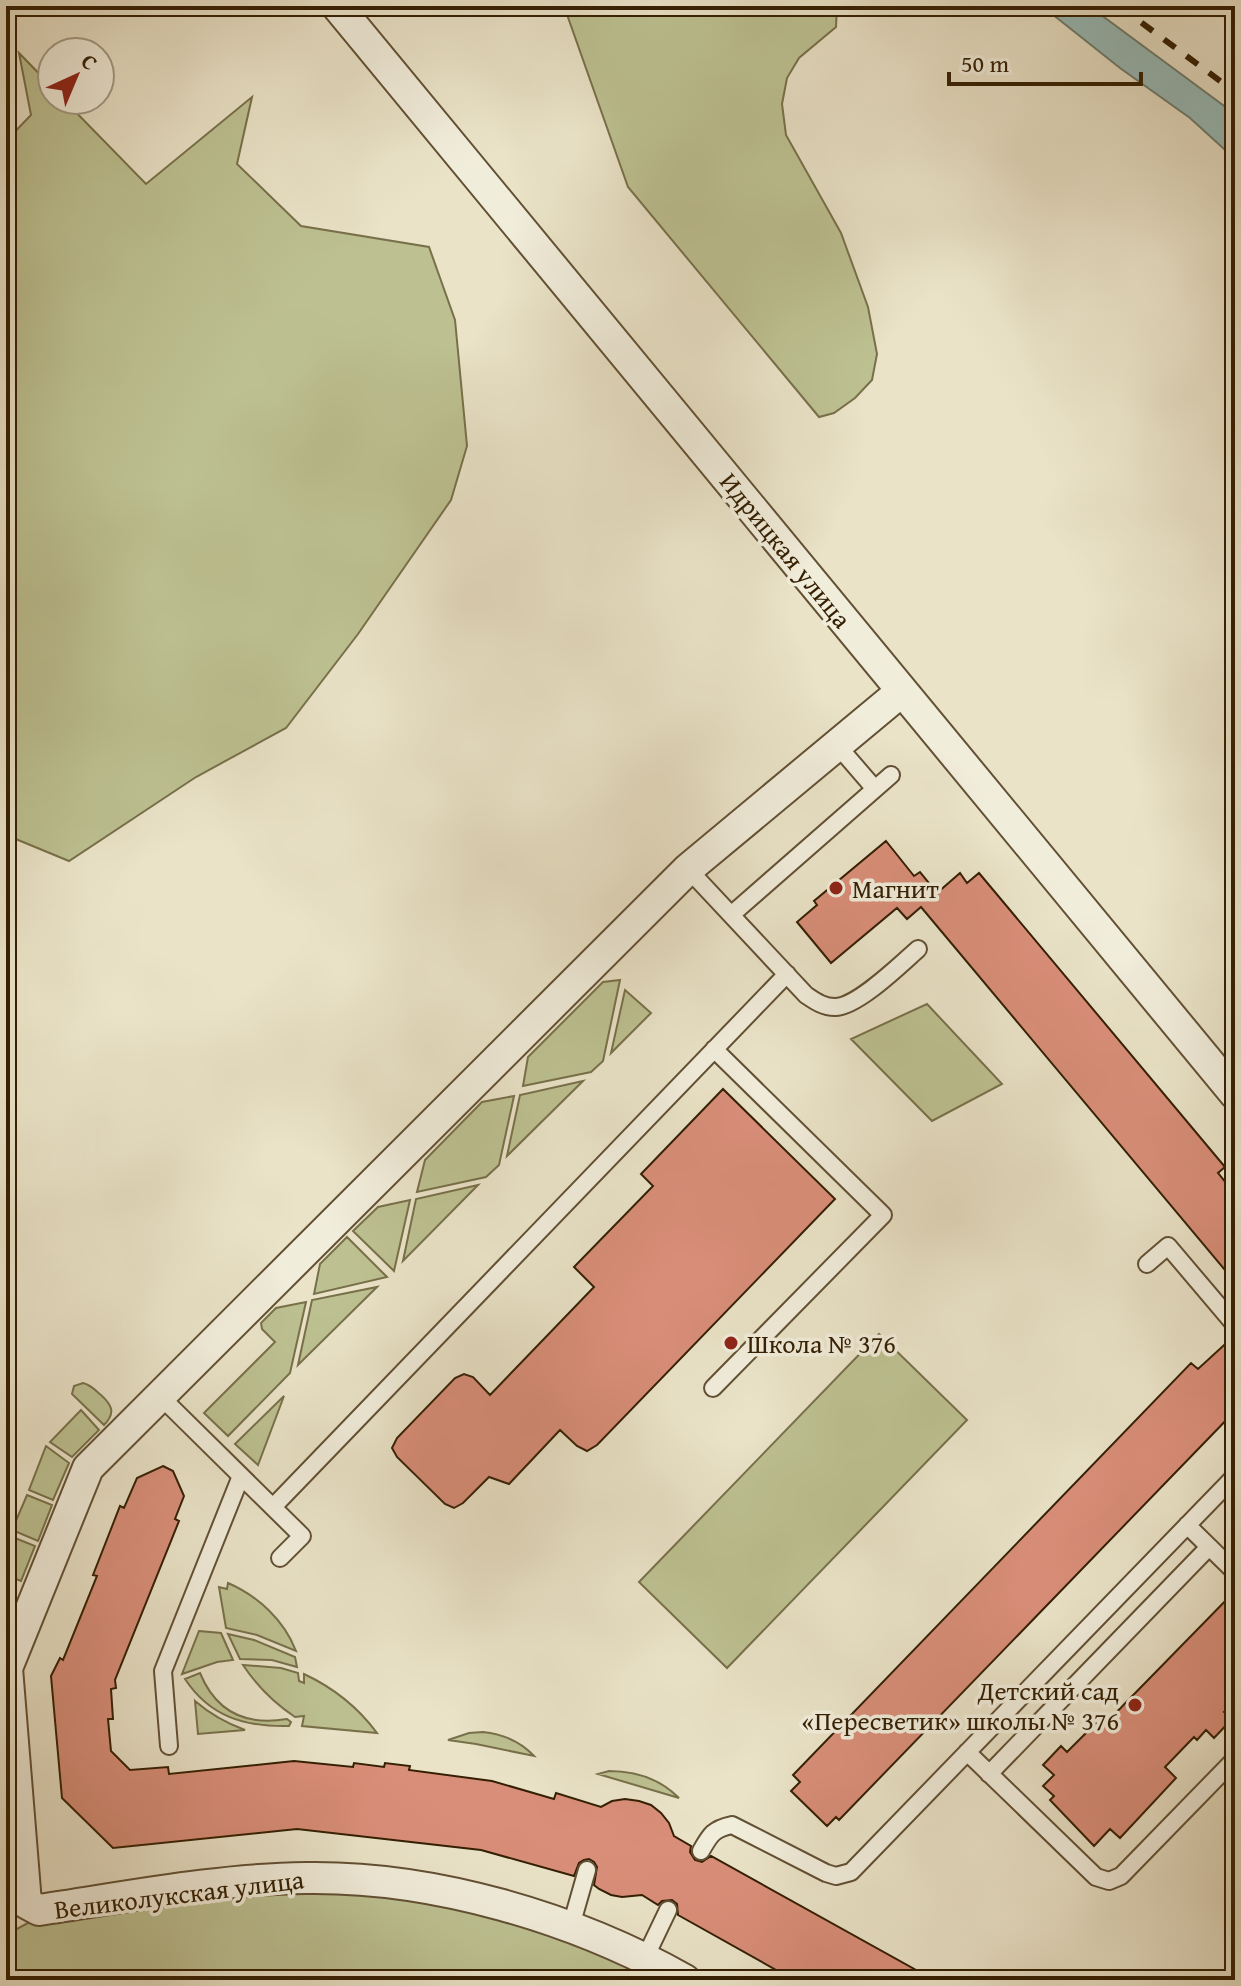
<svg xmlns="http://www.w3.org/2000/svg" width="1241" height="1986" font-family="'Gentium Book Plus',serif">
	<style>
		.green { fill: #bdc192; stroke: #78704a; stroke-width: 2 }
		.water { fill: #98bdbb; stroke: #707e71; stroke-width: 2 }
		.building { fill: #d98e79; stroke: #341f03; stroke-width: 2 }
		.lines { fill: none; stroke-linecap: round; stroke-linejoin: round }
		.lane-casing { stroke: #625034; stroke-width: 20 }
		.street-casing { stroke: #625034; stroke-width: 34 }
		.lane { stroke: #f1eddb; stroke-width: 16 }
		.street { stroke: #f1eddb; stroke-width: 30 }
		.rail { stroke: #341f03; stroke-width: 6; stroke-dasharray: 14 14; stroke-linecap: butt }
		.poi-dot { fill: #8f2418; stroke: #f1eddb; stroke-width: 3 }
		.labels { text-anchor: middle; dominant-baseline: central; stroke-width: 7; stroke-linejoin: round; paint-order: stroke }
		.street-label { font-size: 26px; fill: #341f03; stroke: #f1eddb }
		.poi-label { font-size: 26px; fill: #341f03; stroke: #f1eddb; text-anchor: start }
	</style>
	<rect width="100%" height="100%" fill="#eae3c8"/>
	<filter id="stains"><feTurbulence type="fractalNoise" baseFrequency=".0025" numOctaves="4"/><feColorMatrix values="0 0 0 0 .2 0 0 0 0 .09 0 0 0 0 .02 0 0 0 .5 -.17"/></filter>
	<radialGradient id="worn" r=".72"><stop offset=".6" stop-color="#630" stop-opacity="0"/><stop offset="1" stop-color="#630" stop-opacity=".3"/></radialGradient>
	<path class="green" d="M 564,6 L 837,6 L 836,27 L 799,58 L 787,78 L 782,104 L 786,135 L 841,233 L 868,307 L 877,354 L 872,380 L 855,398 L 834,413 L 819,417 L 628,187 Z
		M 19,53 L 52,87 L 52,100 L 64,100 L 146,184 L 252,97 L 237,164 L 301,226 L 429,247 L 455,320 L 467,446 L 451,500 L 358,634 L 286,728 L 196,777 L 69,861 L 6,835 L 6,141 L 31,115 Z
		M 620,980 L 603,1061 L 591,1072 L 523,1086 L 528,1057 L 603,982 Z
		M 625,990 L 651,1013 L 611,1053 Z
		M 927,1004 L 1002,1084 L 932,1121 L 851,1039 Z
		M 583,1081 L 507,1156 L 520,1095 Z
		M 514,1096 L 499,1165 L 486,1177 L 417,1192 L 425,1160 L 482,1102 Z
		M 478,1185 L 403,1261 L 416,1199 Z
		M 410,1200 L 394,1271 L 353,1231 L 378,1207 Z
		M 347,1237 L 387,1277 L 314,1294 L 320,1264 Z
		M 377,1287 L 298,1365 L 312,1300 Z
		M 306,1302 L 290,1373 L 228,1436 L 204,1413 L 275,1342 L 262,1329 L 261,1323 L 276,1308 Z
		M 879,1334 L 967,1420 L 727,1668 L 639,1582 Z
		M 83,1383 C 91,1385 94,1389 101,1395 C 112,1405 116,1413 104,1425 L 72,1394 L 74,1386 Z
		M 284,1396 L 258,1465 L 235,1444 Z
		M 81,1410 L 99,1430 L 72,1457 L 50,1442 Z
		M 46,1446 L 69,1463 L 53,1500 L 29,1490 Z
		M 27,1495 L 52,1505 L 38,1541 L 12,1530 Z
		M 10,1536 L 35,1546 L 21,1581 L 6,1575 L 6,1547 Z
		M 228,1583 C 258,1596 284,1620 296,1651 L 257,1635 L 226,1628 L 219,1587 L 227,1589 Z
		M 199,1631 L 221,1633 L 233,1660 L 217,1662 L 182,1674 Z
		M 228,1634 L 254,1640 L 295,1657 L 297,1667 L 272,1660 L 240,1659 Z
		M 243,1665 L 281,1668 L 298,1673 L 299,1681 L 304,1683 L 304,1674 C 334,1688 357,1706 377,1733 L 302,1726 L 304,1716 L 295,1717 C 274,1703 257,1686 243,1665 Z
		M 200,1673 C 216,1712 246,1726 287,1719 L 291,1722 L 289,1726 C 245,1727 210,1717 185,1679 Z
		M 195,1701 C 210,1714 226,1723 245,1730 L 198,1734 Z
		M 483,1732 C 502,1734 520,1741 534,1756 L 476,1744 L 448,1740 L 469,1733 Z
		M 609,1771 C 636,1771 659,1778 679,1798 L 598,1774 Z
		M 302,1889 L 426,1900 L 478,1910 L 631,1963 L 627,1980 L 401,1980 L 347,1975 L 245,1980 L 6,1980 L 6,1954 L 13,1931 L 39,1917 Z"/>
	<path class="water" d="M 1042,6 L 1089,6 L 1235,114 L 1235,159 L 1190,118 L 1120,68 Z"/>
	<path class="building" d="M 886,841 L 914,876 L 920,872 L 937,893 L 960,873 L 967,883 L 979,873 L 1225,1167 L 1218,1173 L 1235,1194 L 1235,1282 L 921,907 L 907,919 L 897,908 L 831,963 L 797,922 L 817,905 L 814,901 Z
		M 723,1089 L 835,1199 L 597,1445 L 587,1451 L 577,1446 L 560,1430 L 509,1484 L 489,1477 L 463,1503 L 454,1508 L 445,1504 L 397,1457 L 392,1448 L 397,1438 L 455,1378 L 464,1374 L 473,1377 L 490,1395 L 594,1287 L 574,1267 L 653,1186 L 641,1174 Z
		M 1234,1336 L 1235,1411 L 839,1820 L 836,1817 L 827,1826 L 791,1791 L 800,1782 L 793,1775 L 1191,1363 L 1198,1369 Z
		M 163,1466 L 173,1471 L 184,1496 L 175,1519 L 179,1521 L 115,1680 L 116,1688 L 111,1689 L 113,1719 L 108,1719 L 111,1751 L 130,1770 L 168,1767 L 169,1774 L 294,1761 L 353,1767 L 354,1763 L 384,1767 L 385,1763 L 410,1766 L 409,1770 L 492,1781 L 554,1799 L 556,1793 L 601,1807 L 612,1801 L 625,1799 L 639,1801 L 651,1805 L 661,1813 L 669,1823 L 674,1836 L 691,1846 L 690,1852 L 695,1860 L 702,1862 L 711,1856 L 934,1980 L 794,1980 L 678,1915 L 677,1904 L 672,1900 L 662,1901 L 658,1905 L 642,1895 L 622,1897 L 611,1895 L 599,1889 L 594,1885 L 597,1867 L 594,1862 L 589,1859 L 584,1860 L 579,1863 L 574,1876 L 481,1850 L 297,1829 L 113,1848 L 62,1798 L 51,1676 L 60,1658 L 63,1660 L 97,1576 L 93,1575 L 120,1506 L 124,1508 L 137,1478 Z
		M 1235,1591 L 1235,1701 L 1224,1712 L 1232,1719 L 1214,1738 L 1206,1730 L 1197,1740 L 1194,1737 L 1165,1767 L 1176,1778 L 1120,1838 L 1110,1829 L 1094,1846 L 1050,1800 L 1054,1796 L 1043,1786 L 1054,1775 L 1043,1765 L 1061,1746 L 1067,1752 L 1096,1723 L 1101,1728 Z"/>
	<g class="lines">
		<defs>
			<path id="lane" d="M 837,745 L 875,789
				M 688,869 L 806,995 C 815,1001 823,1007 835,1007 C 857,1007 900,965 918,949
				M 731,915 L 891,775
				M 1147,1264 L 1168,1246 L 1235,1325
				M 713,1388 L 883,1215 L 714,1049
				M 160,1396 L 302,1536 L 280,1558
				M 273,1507 L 787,974
				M 1187,1525 L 1235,1572
				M 169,1746 L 163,1671 L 241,1476
				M 967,1752 L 1096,1877 L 1109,1881 L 1121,1876 L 1235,1759
				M 989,1774 L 1209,1547
				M 701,1851 C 710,1835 713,1829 732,1825 L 826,1873 L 836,1876 L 851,1872 L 1235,1476
				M 571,1926 L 587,1870
				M 645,1958 L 668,1910"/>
			<path id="street" d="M 337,6 L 1235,1094
				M 685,1980 C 575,1918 434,1876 306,1878 C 217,1879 127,1897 39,1910 L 26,1903 L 7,1668 L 88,1468 L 688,869 L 902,691"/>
		</defs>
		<use href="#lane" class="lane-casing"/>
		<use href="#street" class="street-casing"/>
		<use href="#lane" class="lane"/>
		<use href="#street" class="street"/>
		<path class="rail" d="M 1119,6 L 1235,92"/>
	</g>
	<g class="poi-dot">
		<circle cx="836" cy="888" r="8"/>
		<circle cx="731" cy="1343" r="8"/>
		<circle cx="1135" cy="1705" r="8"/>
	</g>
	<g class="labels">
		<g class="street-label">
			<text transform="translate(786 550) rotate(51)">Идрицкая улица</text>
			<text transform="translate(179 1894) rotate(-7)">Великолукская улица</text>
		</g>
		<g class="poi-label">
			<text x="852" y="888">Магнит</text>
			<text x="747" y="1343">Школа № 376</text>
			<text x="1119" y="1690" text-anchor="end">Детский сад<tspan x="1119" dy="30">«Пересветик» школы № 376</tspan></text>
		</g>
	</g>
	<rect width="1241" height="1986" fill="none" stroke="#eae3c8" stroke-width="32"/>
	<rect x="8" y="8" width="1225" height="1970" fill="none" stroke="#341f03" stroke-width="4"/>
	<rect x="16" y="16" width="1209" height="1954" fill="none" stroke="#341f03" stroke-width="2"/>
	<g transform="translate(76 76) rotate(44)"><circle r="38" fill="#f1eddb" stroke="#a59b85" stroke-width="2"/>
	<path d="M0-6L14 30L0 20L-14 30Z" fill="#8f2418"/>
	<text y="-12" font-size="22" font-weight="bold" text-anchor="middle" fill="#341f03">С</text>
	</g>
	<path d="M949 72v12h192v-12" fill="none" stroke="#341f03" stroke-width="4"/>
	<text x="961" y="72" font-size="24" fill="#341f03" stroke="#f1eddb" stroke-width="6" paint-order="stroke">50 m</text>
	<rect width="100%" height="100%" filter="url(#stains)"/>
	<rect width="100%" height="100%" fill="url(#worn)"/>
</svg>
